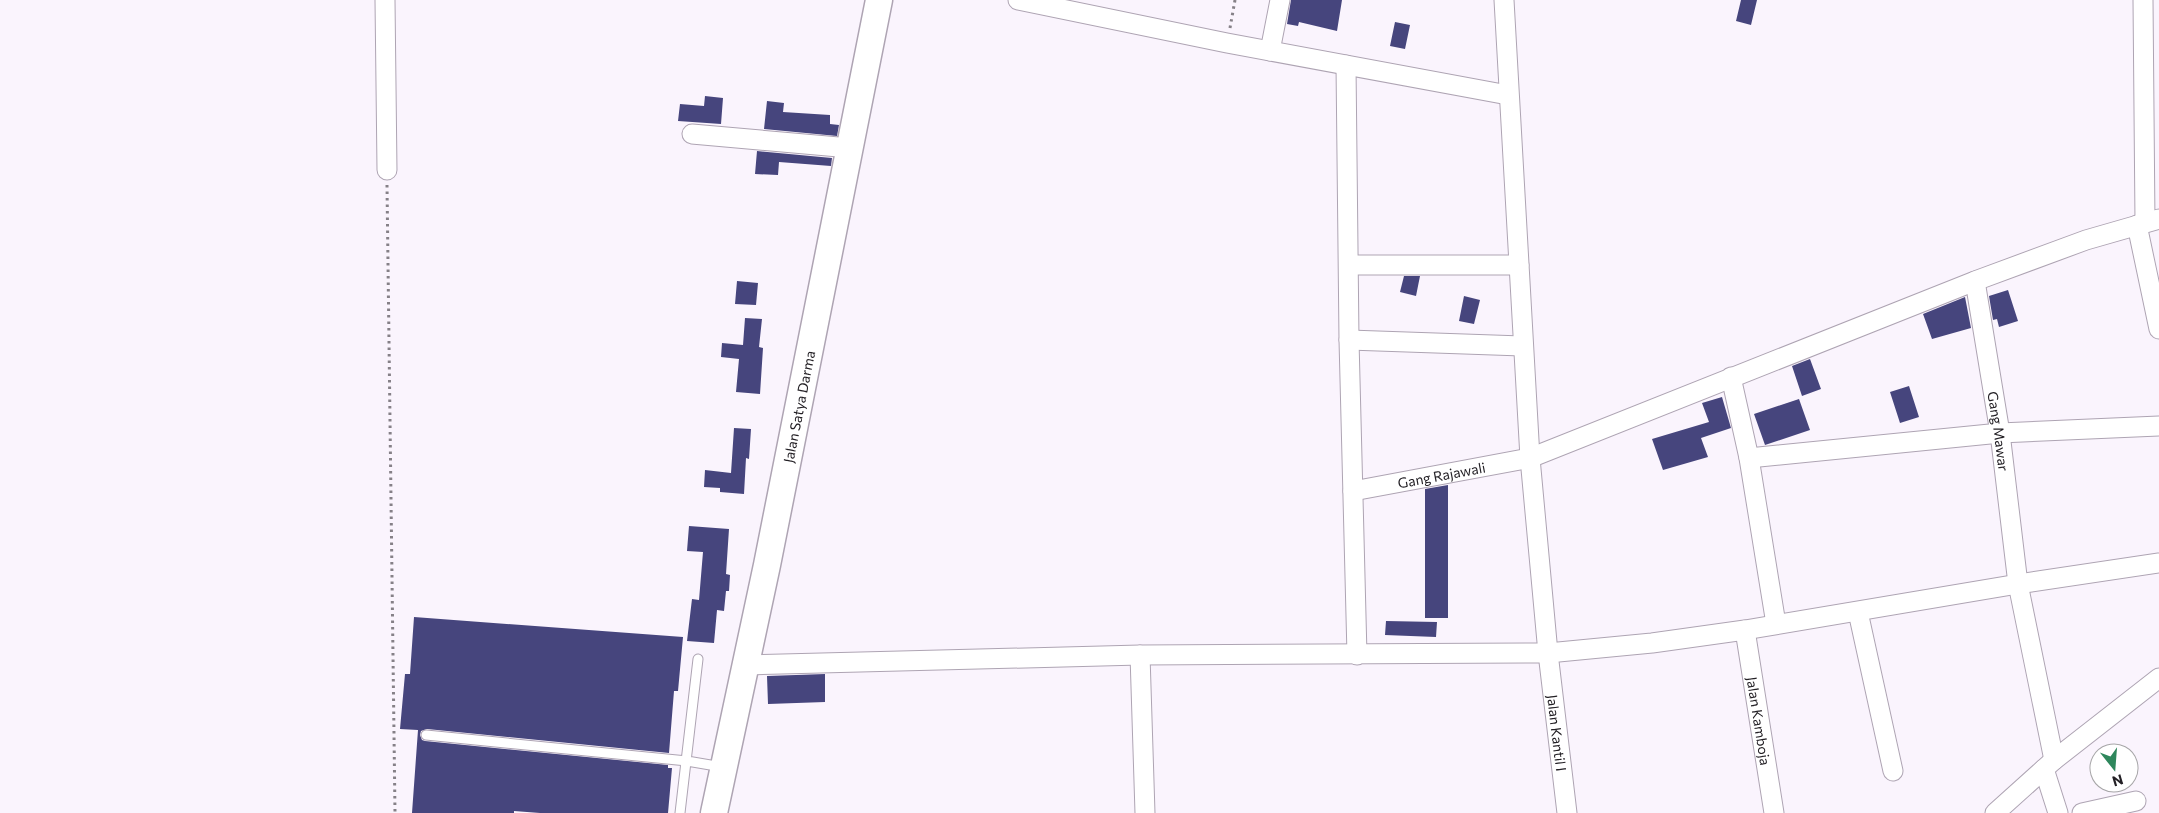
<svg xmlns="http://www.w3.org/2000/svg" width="2159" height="813" font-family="Commissioner,sans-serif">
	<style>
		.building { fill: #46457d }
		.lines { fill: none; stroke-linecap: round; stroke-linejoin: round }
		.lane-casing { stroke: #aea4b3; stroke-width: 11 }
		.street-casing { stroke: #aea4b3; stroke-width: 21 }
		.secondary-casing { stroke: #aea4b3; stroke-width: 29 }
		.path { stroke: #858087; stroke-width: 3; stroke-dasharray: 2.5 4; stroke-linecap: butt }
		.lane { stroke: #fff; stroke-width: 9 }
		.street { stroke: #fff; stroke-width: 19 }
		.secondary { stroke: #fff; stroke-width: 26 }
		.labels { text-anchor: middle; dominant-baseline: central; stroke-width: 5; stroke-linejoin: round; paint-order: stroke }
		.street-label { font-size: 14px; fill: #232025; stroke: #fff }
	</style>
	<rect width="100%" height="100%" fill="#faf4fd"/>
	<path class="building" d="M 1291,0 L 1342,0 L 1337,31 L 1299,22 L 1298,26 L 1287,24 Z
		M 1741,0 L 1757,0 L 1751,25 L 1736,21 Z
		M 1395,22 L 1410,25 L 1405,49 L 1390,46 Z
		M 705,96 L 723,98 L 721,124 L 678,121 L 680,104 L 704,106 Z
		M 767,101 L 784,103 L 783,112 L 830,115 L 830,124 L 839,125 L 837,136 L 764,129 Z
		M 757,151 L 832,158 L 831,166 L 779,162 L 778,175 L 755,174 Z
		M 1404,276 L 1420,276 L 1416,296 L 1400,292 Z
		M 737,281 L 758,283 L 756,305 L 735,304 Z
		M 2008,290 L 2018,321 L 1999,327 L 1997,319 L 1993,320 L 1989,296 Z
		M 1464,296 L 1480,300 L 1474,324 L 1459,321 Z
		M 1965,297 L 1971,328 L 1932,339 L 1923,314 Z
		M 745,318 L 762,319 L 759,347 L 763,348 L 760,394 L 736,392 L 739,359 L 721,357 L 722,343 L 743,345 Z
		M 1810,359 L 1821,389 L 1802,396 L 1792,366 Z
		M 1909,386 L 1919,417 L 1900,423 L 1890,392 Z
		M 1722,397 L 1731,428 L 1701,438 L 1708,457 L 1663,470 L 1652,439 L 1709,422 L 1702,403 Z
		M 1799,399 L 1810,430 L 1765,445 L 1754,414 Z
		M 734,428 L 751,429 L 749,459 L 746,458 L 744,494 L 720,492 L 720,488 L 704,487 L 705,470 L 731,473 Z
		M 1448,485 L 1448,618 L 1425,618 L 1425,489 Z
		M 689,526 L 729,529 L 726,574 L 730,575 L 729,591 L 726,591 L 724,611 L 717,610 L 714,643 L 687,641 L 692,599 L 699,600 L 703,552 L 687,551 Z
		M 414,617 L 683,637 L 678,691 L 674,691 L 669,753 L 427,729 L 421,731 L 420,735 L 422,740 L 425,741 L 668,765 L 668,768 L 672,768 L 668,813 L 540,813 L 514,811 L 514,813 L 412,813 L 418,730 L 400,729 L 405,674 L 410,674 Z
		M 1386,621 L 1437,622 L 1436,637 L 1385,635 Z
		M 825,674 L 825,702 L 768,704 L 767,676 Z"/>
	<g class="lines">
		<defs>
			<path id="lane" d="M 426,735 L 687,761 L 722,767
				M 680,813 L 698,659"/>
			<g id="street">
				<path d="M 385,0 L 387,170"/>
				<path d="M 1018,0 L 1227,43 L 1508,95"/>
				<path id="s1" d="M 1504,0 L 1530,458 L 1548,653 L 1567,813"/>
				<path d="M 2143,0 L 2145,222"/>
				<path d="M 1270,51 L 1280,0"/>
				<path d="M 1346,65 L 1349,340 L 1357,655"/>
				<path d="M 692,134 L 850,148"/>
				<path d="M 2137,225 L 2159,329"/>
				<path d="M 1349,265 L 1519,265"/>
				<path id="s2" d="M 1975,281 L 2000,433 L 2018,584 L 2054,760"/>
				<path d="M 1349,340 L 1522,346"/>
				<path d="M 1731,377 L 1749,458 L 1776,624"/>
				<path d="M 1749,458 L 2000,433 L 2159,426"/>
				<path id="s3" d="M 1353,491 L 1530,458 L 1975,281 L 2086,240 L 2159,219"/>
				<path d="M 1858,612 L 1893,771"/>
				<path id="s4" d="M 1745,630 L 1774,813"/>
				<path d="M 1140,655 L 1145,813"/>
				<path d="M 746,665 L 1140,655 L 1548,653 L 1652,643 L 1745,630 L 2018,584 L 2159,563"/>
				<path d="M 2044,769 L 2058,813"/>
				<path d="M 1995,813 L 2054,760 L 2159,678"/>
				<path d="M 2082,813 L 2136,801"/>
			</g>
			<g id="secondary">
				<path id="s5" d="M 714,813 L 767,565 L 879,0"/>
			</g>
		</defs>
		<use href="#lane" class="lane-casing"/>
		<use href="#street" class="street-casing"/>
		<use href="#secondary" class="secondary-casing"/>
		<path class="path" d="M 1230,28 L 1235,0
			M 387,185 L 395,813"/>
		<use href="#lane" class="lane"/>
		<use href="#street" class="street"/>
		<use href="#secondary" class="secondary"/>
	</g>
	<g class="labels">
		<g class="street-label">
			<text stroke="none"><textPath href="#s5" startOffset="415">Jalan Satya Darma</textPath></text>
			<text stroke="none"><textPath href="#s2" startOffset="152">Gang Mawar</textPath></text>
			<text stroke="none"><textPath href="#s3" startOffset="90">Gang Rajawali</textPath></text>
			<text stroke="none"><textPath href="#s4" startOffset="92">Jalan Kamboja</textPath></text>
			<text stroke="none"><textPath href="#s1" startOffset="735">Jalan Kantil I</textPath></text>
		</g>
	</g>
	<g transform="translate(2114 768) rotate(163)"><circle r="24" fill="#ffffff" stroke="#a7a6a8"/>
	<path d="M0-4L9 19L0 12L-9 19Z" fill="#2e875c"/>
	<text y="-8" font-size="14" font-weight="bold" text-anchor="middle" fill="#232025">N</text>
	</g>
</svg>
